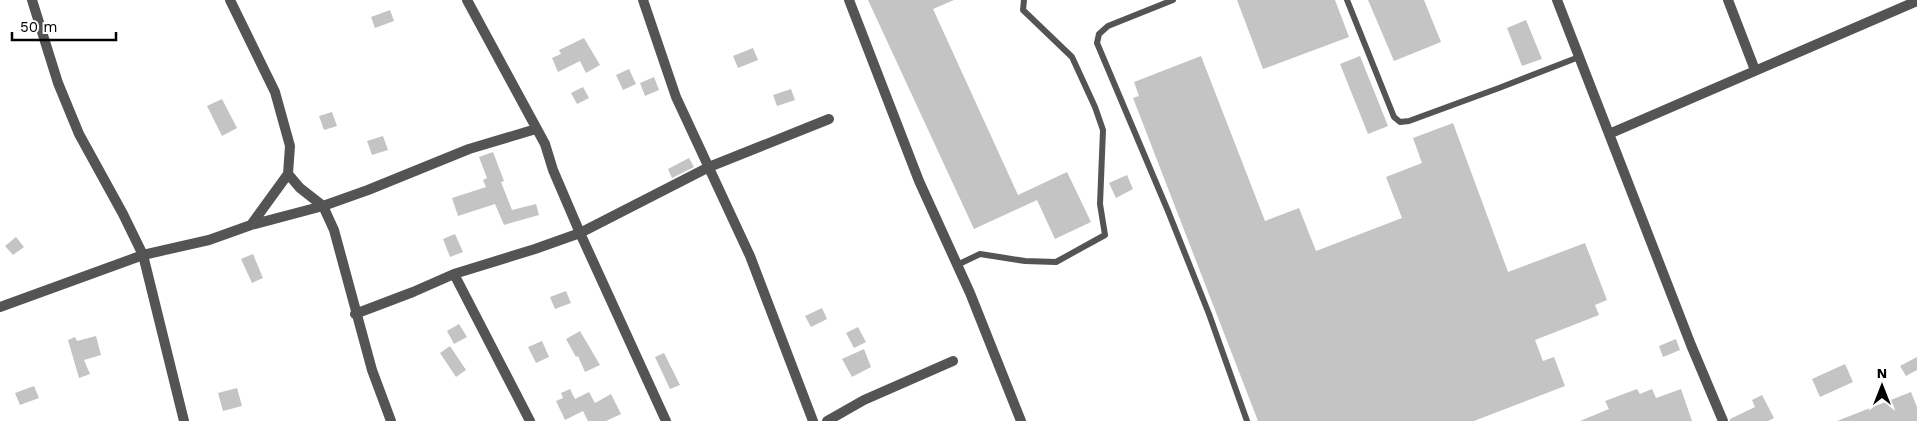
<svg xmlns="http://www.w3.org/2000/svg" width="1917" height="421" font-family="'Work Sans',sans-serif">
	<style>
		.building { fill: #c4c4c4 }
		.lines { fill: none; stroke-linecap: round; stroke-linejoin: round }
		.lane { stroke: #545454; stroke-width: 6 }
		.street { stroke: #545454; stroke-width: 10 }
	</style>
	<rect width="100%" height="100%" fill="#fff"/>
	<path class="building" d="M 868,0 L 954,0 L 933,9 L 1018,195 L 1067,172 L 1091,222 L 1055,239 L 1037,200 L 974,229 Z
		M 1237,0 L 1335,0 L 1349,37 L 1263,69 Z
		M 1368,0 L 1424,0 L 1441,42 L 1394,61 Z
		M 390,10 L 394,21 L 375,28 L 371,17 Z
		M 1526,20 L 1542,59 L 1522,66 L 1507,28 Z
		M 584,38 L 600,65 L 586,73 L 580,61 L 558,72 L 552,58 L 561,54 L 559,50 Z
		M 753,48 L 758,60 L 738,68 L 733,56 Z
		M 1201,56 L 1265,221 L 1299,208 L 1316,251 L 1402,218 L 1386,177 L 1422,163 L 1413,138 L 1453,123 L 1508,272 L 1585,243 L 1607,300 L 1595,305 L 1599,315 L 1535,340 L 1543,361 L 1554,357 L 1565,386 L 1474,421 L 1258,421 L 1133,98 L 1139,96 L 1134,82 Z
		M 1360,56 L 1388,126 L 1368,134 L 1340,64 Z
		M 629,69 L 636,84 L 623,90 L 616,75 Z
		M 654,77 L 659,90 L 645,96 L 640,83 Z
		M 583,87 L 589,98 L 577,104 L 571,93 Z
		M 791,89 L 795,100 L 777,106 L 773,95 Z
		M 222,99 L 237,128 L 222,136 L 207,106 Z
		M 332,112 L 337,126 L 324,130 L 319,116 Z
		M 383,136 L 388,150 L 372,155 L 367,141 Z
		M 493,152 L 504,181 L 501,182 L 512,210 L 536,204 L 539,215 L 504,225 L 495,204 L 458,216 L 452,198 L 486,187 L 483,180 L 487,178 L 479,157 Z
		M 689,158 L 694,167 L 672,178 L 668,169 Z
		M 1127,175 L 1133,189 L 1116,198 L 1109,183 Z
		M 455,234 L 463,252 L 450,257 L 443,239 Z
		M 16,237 L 24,247 L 13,255 L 5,246 Z
		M 253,254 L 263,278 L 252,283 L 241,259 Z
		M 566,291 L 571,303 L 555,309 L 550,297 Z
		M 822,308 L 827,319 L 811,327 L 805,316 Z
		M 459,324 L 467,337 L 454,344 L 447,331 Z
		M 858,327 L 866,342 L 854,348 L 846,333 Z
		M 580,331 L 600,365 L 585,372 L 578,356 L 576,357 L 566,339 Z
		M 96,336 L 101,355 L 84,360 L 90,374 L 79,378 L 68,340 L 75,337 L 77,341 Z
		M 1676,339 L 1680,350 L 1663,357 L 1659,346 Z
		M 542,341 L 549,357 L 536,363 L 528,347 Z
		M 450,346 L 466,370 L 456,377 L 440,353 Z
		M 864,349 L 871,367 L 852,377 L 842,359 Z
		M 664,353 L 680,385 L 670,389 L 655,357 Z
		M 1917,357 L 1917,370 L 1906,376 L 1900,366 Z
		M 1845,364 L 1853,382 L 1820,397 L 1812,379 Z
		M 34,386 L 39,398 L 20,405 L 15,393 Z
		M 237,388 L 242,406 L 223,411 L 218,393 Z
		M 570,389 L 575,399 L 589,392 L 595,403 L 611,394 L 621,414 L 606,421 L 588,421 L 583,411 L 565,420 L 556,401 L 563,398 L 561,393 Z
		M 1637,389 L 1640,394 L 1652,389 L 1656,398 L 1681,389 L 1692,421 L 1580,421 L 1609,409 L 1605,401 Z
		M 1911,392 L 1917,407 L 1917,421 L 1837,421 Z
		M 1762,395 L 1774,418 L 1768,421 L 1730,421 L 1730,419 L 1755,407 L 1752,400 Z"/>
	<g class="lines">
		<path class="lane" d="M 1173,0 L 1108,26 L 1099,34 L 1097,43 L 1168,211 L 1209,314 L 1247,421
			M 1347,0 L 1394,117 L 1400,122 L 1409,121 L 1499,88 L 1579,57
			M 957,265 L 980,254 L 1025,261 L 1056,262 L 1105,235 L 1100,204 L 1103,130 L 1095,107 L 1072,57 L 1023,10 L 1024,0"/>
		<path class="street" d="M 32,0 L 58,83 L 79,134 L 123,214 L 143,255 L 184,421
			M 230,0 L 275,92 L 290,146 L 288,174 L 300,188 L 323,206 L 334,230 L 372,370 L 391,421
			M 467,0 L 545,144 L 553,170 L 580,233 L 666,421
			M 643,0 L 676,97 L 750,256 L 813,421
			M 849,0 L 919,181 L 970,293 L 1021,421
			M 1557,0 L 1691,345 L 1723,421
			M 1728,0 L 1755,70
			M 1609,134 L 1917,1
			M 251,225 L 323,206 L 368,190 L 469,149 L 536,129
			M 454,274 L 530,421
			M 0,307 L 143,255 L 209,240 L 251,225 L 288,174
			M 355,314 L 413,292 L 454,274 L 535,249 L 580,233 L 709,167 L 829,119
			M 827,421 L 864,400 L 953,361"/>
	</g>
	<g transform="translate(1882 386)" stroke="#ffffff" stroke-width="4" paint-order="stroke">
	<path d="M0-4L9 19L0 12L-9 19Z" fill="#000000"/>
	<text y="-8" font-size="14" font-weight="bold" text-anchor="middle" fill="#000000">N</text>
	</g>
	<path d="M12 32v8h104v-8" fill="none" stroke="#000000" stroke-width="2.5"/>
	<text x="20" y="32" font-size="15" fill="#000000" stroke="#ffffff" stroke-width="4" paint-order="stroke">50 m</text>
</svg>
